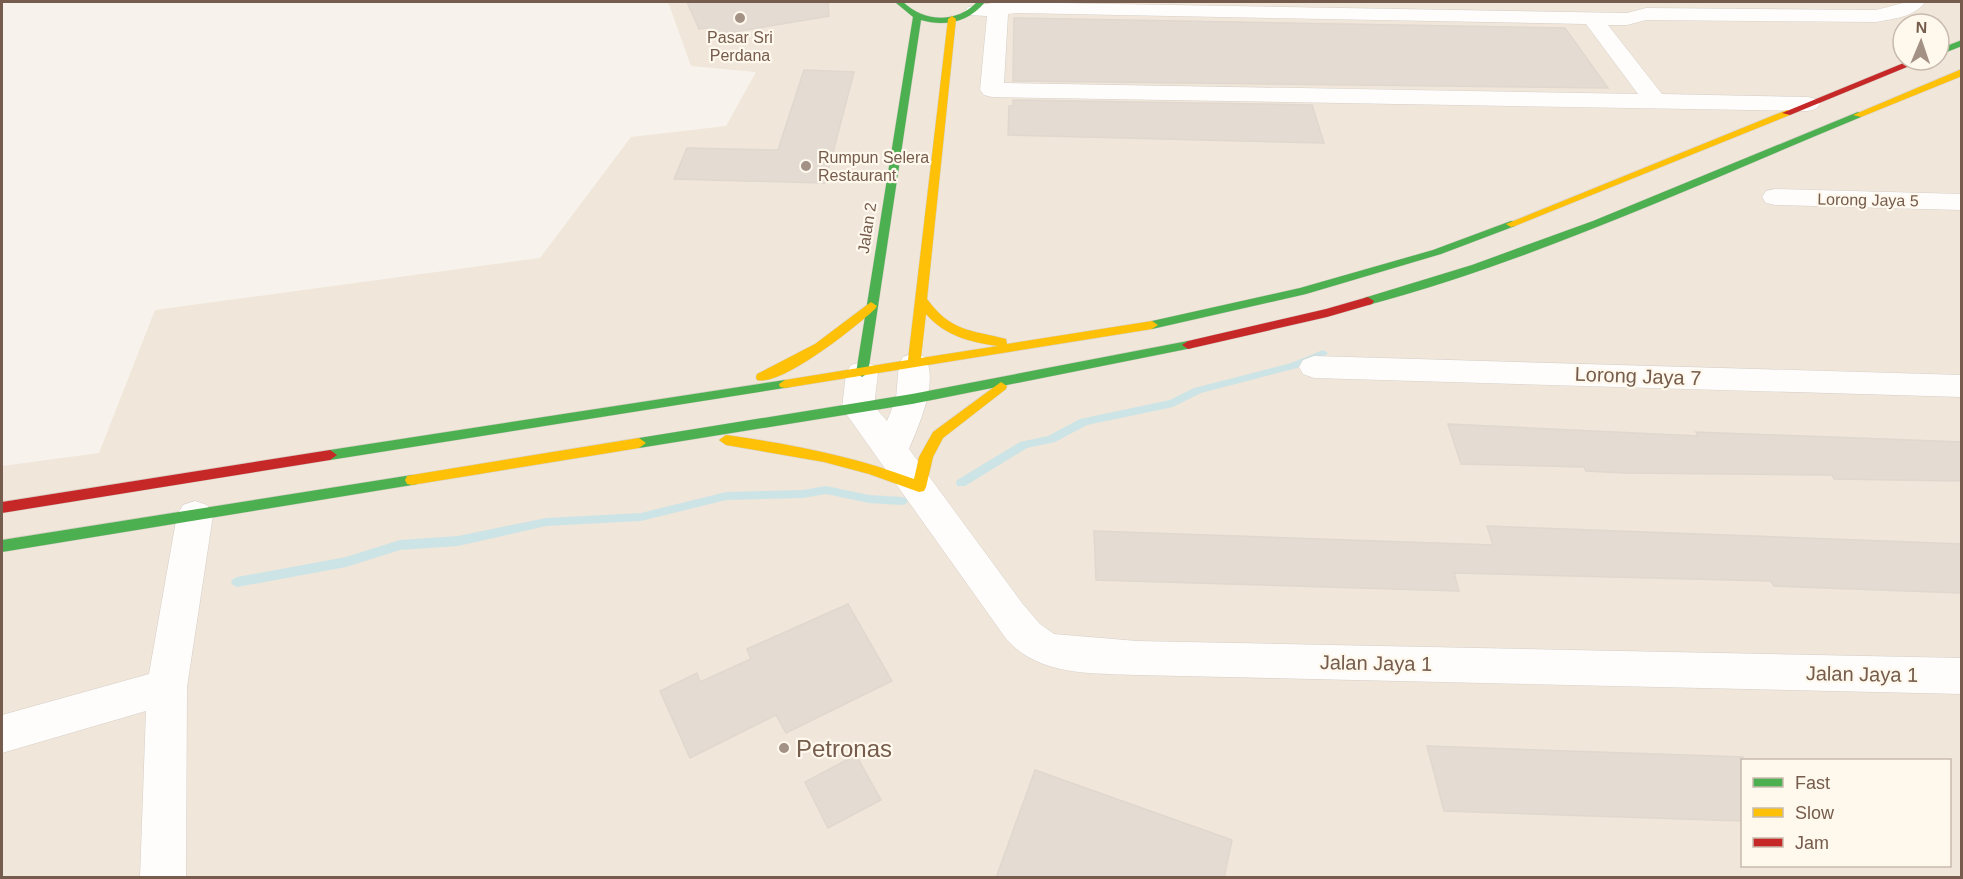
<svg xmlns="http://www.w3.org/2000/svg" width="1963" height="879" font-family="Helvetica,sans-serif">
	<style>
		.residential { fill: #f0e6d9; fill-rule: evenodd }
		.lines { fill: none; stroke-linecap: round; stroke-linejoin: round }
		.stream { fill: #cde4e7; fill-rule: evenodd }
		.building { fill: #e4dcd3; stroke: #e0d7ce; stroke-width: 1.5 }
		.street-casing { stroke: #d6cfc8; stroke-width: 1 }
		.fast-casing { stroke: #d6cfc8; stroke-width: 1 }
		.slow-casing { stroke: #d6cfc8; stroke-width: 1 }
		.jam-casing { stroke: #d6cfc8; stroke-width: 1 }
		.street { fill: #fefdfc; fill-rule: evenodd }
		.fast { fill: #4caf50; fill-rule: evenodd }
		.slow { fill: #ffc107; fill-rule: evenodd }
		.jam { fill: #c62828; fill-rule: evenodd }
		.poi-dot { fill: #a29184; stroke: #fff8ed; stroke-width: 2 }
		.labels { text-anchor: middle; dominant-baseline: central; stroke-width: 4.5; stroke-linejoin: round; paint-order: stroke }
		.far-poi-label { font-size: 16px; fill: #755c4c; stroke: #fff8ed }
		.far-street-label { font-size: 16px; fill: #755c4c; stroke: #fff8ed }
		.street-label { font-size: 20px; fill: #755c4c; stroke: #fff8ed }
		.near-poi-label { font-size: 24px; fill: #755c4c; stroke: #fff8ed; text-anchor: start }
	</style>
	<rect width="100%" height="100%" fill="#f7f3ec"/>
	<path class="residential" d="M 668,2 L 1961,2 L 1961,877 L 2,877 L 2,466 L 99,453 L 155,310 L 540,258 L 631,137 L 726,126 L 756,72 L 691,66 ZM 1903,24 L 1939,24 L 1939,60 L 1903,60 ZM 1742,760 L 1950,760 L 1950,866 L 1742,866 Z"/>
	<g class="lines">
		<path class="stream" d="M 1323,350 L 1328,353 L 1326,355 L 1297,368 L 1201,393 L 1173,407 L 1087,425 L 1055,442 L 1027,448 L 965,486 L 957,486 L 956,483 L 957,480 L 1020,442 L 1048,436 L 1080,419 L 1170,400 L 1194,388 L 1291,363 Z
			M 826,486 L 869,495 L 902,497 L 906,498 L 908,501 L 906,504 L 902,505 L 869,503 L 826,494 L 803,498 L 726,500 L 641,521 L 546,526 L 458,546 L 400,550 L 346,567 L 237,587 L 233,585 L 231,582 L 233,579 L 237,577 L 346,557 L 400,540 L 458,536 L 546,518 L 641,513 L 726,492 L 803,490 Z"/>
	</g>
	<path class="building" d="M 687,2 L 828,2 L 829,16 L 711,36 L 708,28 L 699,29 Z
		M 1014,18 L 1565,28 L 1608,88 L 1013,81 Z
		M 804,70 L 854,72 L 825,183 L 674,179 L 687,148 L 778,150 Z
		M 1013,100 L 1312,105 L 1324,143 L 1008,135 L 1009,106 L 1013,106 Z
		M 1448,424 L 1698,436 L 1696,432 L 1962,442 L 1962,481 L 1834,479 L 1832,475 L 1626,473 L 1586,471 L 1584,467 L 1461,464 Z
		M 1487,526 L 1962,544 L 1962,593 L 1774,586 L 1771,581 L 1454,573 L 1459,591 L 1096,580 L 1094,531 L 1493,545 Z
		M 848,604 L 892,681 L 786,733 L 776,715 L 690,758 L 660,691 L 697,673 L 700,682 L 751,659 L 747,649 Z
		M 1427,746 L 1743,757 L 1743,821 L 1444,811 Z
		M 856,755 L 881,800 L 828,828 L 805,782 Z
		M 1035,770 L 1232,840 L 1224,878 L 996,878 Z"/>
	<g class="lines">
		<defs>
			<path id="street" d="M 998,2 L 1627,13 L 1646,8 L 1876,10 C 1895,6 1905,0 1925,2 C 1915,17 1892,19 1876,22 L 1646,20 L 1627,25 L 1608,25 L 1662,94 L 1808,97 L 1816,99 L 1820,104 L 1816,109 L 1808,111 L 992,97 L 984,95 L 980,90 L 987,16 L 968,15 L 965,11 L 968,7 ZM 1017,13 L 1586,24 L 1638,94 L 1004,83 L 1008,14 Z
				M 1775,189 L 1962,194 L 1962,210 L 1775,205 L 1766,203 L 1762,197 L 1766,191 Z
				M 914,353 L 925,357 C 939,381 919,425 909,449 L 1022,603 L 1040,624 L 1054,634 L 1137,641 L 1962,658 L 1962,694 L 1137,675 C 1091,673 1040,676 1007,640 L 842,408 L 846,373 L 851,365 L 862,362 L 873,365 L 878,373 L 874,406 L 887,421 L 896,399 L 899,364 L 903,357 Z
				M 1314,356 L 1962,375 L 1962,397 L 1314,378 L 1303,374 L 1299,367 L 1303,360 Z
				M 195,501 L 207,505 L 213,515 L 187,687 L 186,878 L 140,878 L 146,711 L 2,753 L 2,715 L 149,674 L 177,515 L 183,505 Z"/>
			<path id="fast" d="M 895,2 L 903,2 C 924,22 956,24 977,2 L 985,2 C 969,22 945,27 921,20 L 868,373 L 862,377 L 856,373 L 913,17 Z
				M 1962,40 L 1962,46 L 1939,55 L 1939,49 Z
				M 1858,112 L 1863,115 L 1861,117 C 1699,184 1538,259 1368,305 L 1362,301 L 1364,298 L 1472,265 L 1593,221 Z
				M 1511,221 L 1515,222 L 1515,226 L 1441,254 L 1306,294 L 1152,329 L 1146,325 L 1152,321 L 1300,288 L 1433,250 Z
				M 1188,341 L 1194,345 L 1192,348 L 912,404 L 639,448 L 632,443 L 639,438 L 912,394 Z
				M 785,380 L 791,384 L 790,387 L 330,460 L 323,455 L 330,450 Z
				M 412,475 L 417,476 L 419,480 L 417,484 L 412,485 L 2,552 L 2,540 Z"/>
			<path id="slow" d="M 952,16 L 956,19 L 927,299 C 951,332 971,330 1006,339 L 1007,344 L 1152,321 L 1158,325 L 1152,329 L 785,388 L 780,387 L 779,384 L 785,380 L 908,360 L 948,19 ZM 926,314 C 945,336 970,342 998,346 L 921,358 Z
				M 1962,69 L 1962,76 L 1861,117 L 1853,115 Z
				M 1787,110 L 1792,113 L 1790,115 L 1515,226 L 1511,227 L 1506,224 Z
				M 871,302 L 877,306 L 875,309 C 857,326 781,387 757,380 L 756,377 L 757,374 L 815,344 Z
				M 1001,382 L 1007,386 L 1006,389 L 943,438 L 933,457 L 926,487 L 924,491 L 919,492 L 869,474 L 824,462 L 726,445 L 719,440 L 726,435 C 790,444 853,456 914,479 L 919,457 L 933,432 Z
				M 639,438 L 646,443 L 639,448 L 412,485 L 407,484 L 405,480 L 407,476 L 412,475 Z"/>
			<path id="jam" d="M 1911,60 L 1924,60 L 1790,115 L 1782,113 Z
				M 1368,297 L 1374,301 L 1372,304 L 1327,317 L 1188,349 L 1182,345 L 1188,341 L 1326,309 Z
				M 330,450 L 337,455 L 330,460 L 2,513 L 2,502 Z"/>
		</defs>
		<use href="#street" class="street-casing"/>
		<use href="#fast" class="fast-casing"/>
		<use href="#slow" class="slow-casing"/>
		<use href="#jam" class="jam-casing"/>
		<use href="#street" class="street"/>
		<use href="#fast" class="fast"/>
		<use href="#slow" class="slow"/>
		<use href="#jam" class="jam"/>
	</g>
	<g class="poi-dot">
		<circle cx="740" cy="18" r="6"/>
		<circle cx="806" cy="166" r="6"/>
		<circle cx="784" cy="748" r="6"/>
	</g>
	<g class="labels">
		<g class="far-poi-label">
			<text x="740" y="37">Pasar Sri<tspan x="740" dy="18">Perdana</tspan></text>
			<text x="818" y="157" text-anchor="start">Rumpun Selera<tspan x="818" dy="18">Restaurant</tspan></text>
		</g>
		<g class="far-street-label">
			<text transform="translate(1868 200) rotate(1)">Lorong Jaya 5</text>
			<text transform="translate(867 228) rotate(-81)">Jalan 2</text>
		</g>
		<g class="street-label">
			<text transform="translate(1638 376) rotate(2)">Lorong Jaya 7</text>
			<text transform="translate(1376 663) rotate(1)">Jalan Jaya 1</text>
			<text transform="translate(1862 674) rotate(1)">Jalan Jaya 1</text>
		</g>
		<g class="near-poi-label">
			<text x="796" y="748">Petronas</text>
		</g>
	</g>
	<rect width="1963" height="879" fill="none" stroke="#755c4c" stroke-width="6"/>
	<rect x="1741" y="759" width="210" height="108" fill="#fff8ed" stroke="#c8baad" stroke-width="1.5"/>
	<rect x="1753" y="778" width="30" height="9" fill="#4caf50" stroke="#c8baad" stroke-width="1.5"/>
	<text x="1795" y="789" font-size="18" fill="#755c4c">Fast</text>
	<rect x="1753" y="808" width="30" height="9" fill="#ffc107" stroke="#c8baad" stroke-width="1.5"/>
	<text x="1795" y="819" font-size="18" fill="#755c4c">Slow</text>
	<rect x="1753" y="838" width="30" height="9" fill="#c62828" stroke="#c8baad" stroke-width="1.5"/>
	<text x="1795" y="849" font-size="18" fill="#755c4c">Jam</text>
	<g transform="translate(1921 42) rotate(2)"><circle r="28" fill="#fff8ed" stroke="#c8baad" stroke-width="1.5"/>
	<path d="M0-4.5L10 22L0 15L-10 22Z" fill="#a29184"/>
	<text y="-9" font-size="16" font-weight="bold" text-anchor="middle" fill="#755c4c">N</text>
	</g>
</svg>
